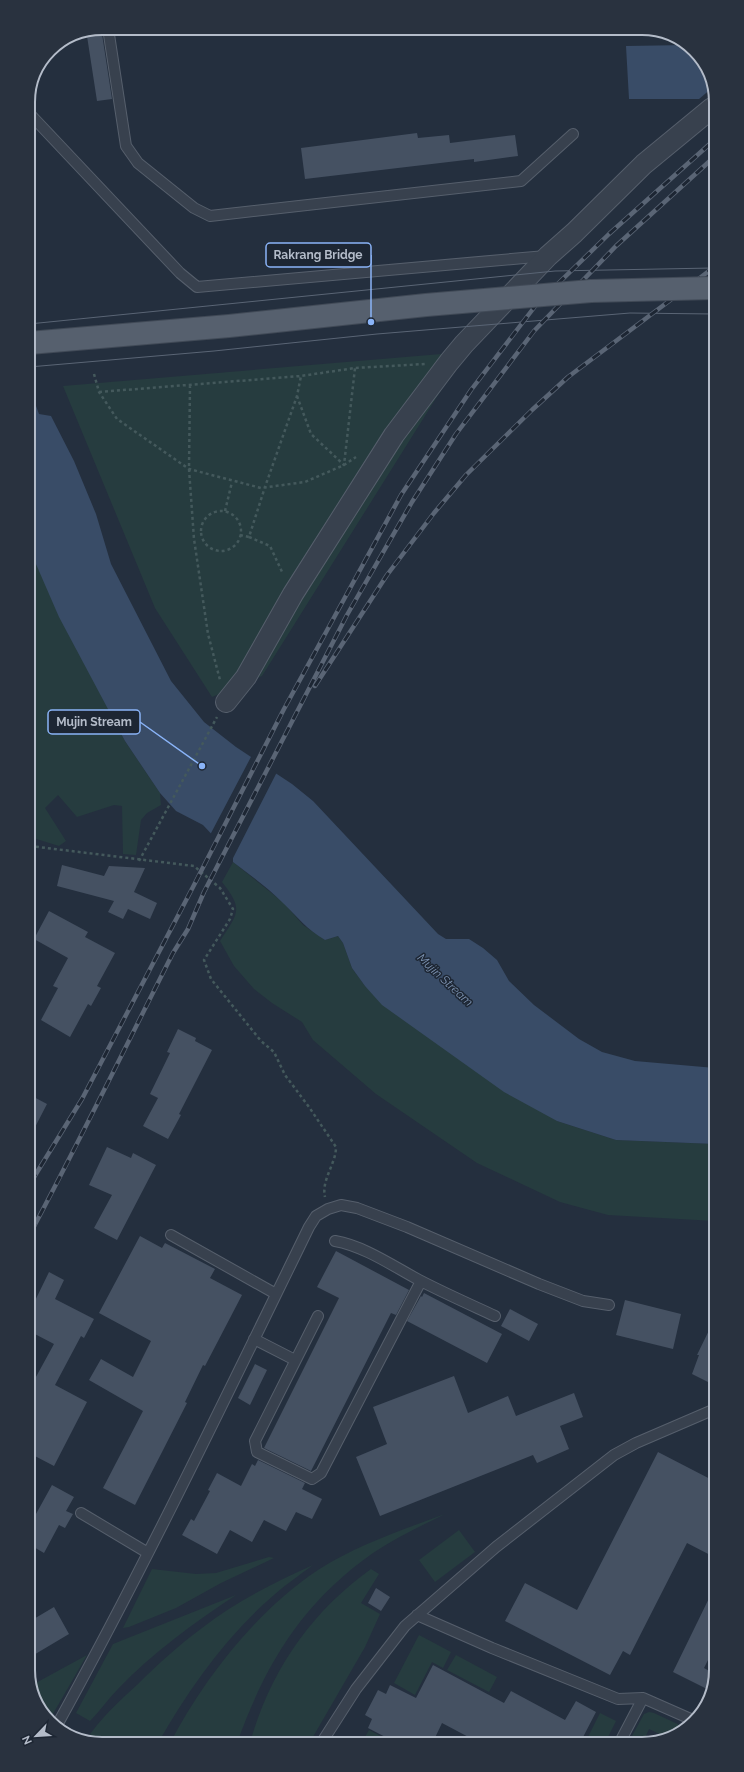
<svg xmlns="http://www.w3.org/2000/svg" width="744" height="1772" font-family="Raleway,sans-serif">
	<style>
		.green { fill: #263c3f }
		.water { fill: #394c67 }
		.pier { fill: #242f3e }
		.building { fill: #455162 }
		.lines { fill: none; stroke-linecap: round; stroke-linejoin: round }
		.service-casing { stroke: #565f6c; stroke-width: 12 }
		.minor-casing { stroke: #565f6c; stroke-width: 22 }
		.path { stroke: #44595c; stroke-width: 2.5; stroke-dasharray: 3 3; stroke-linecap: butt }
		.service { stroke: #38414e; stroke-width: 10 }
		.minor { stroke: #38414e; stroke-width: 20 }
		.tram { stroke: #5a6575; stroke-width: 1 }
		.rail-casing { stroke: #5a6575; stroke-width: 4.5 }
		.rail { stroke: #1d2633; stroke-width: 3; stroke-dasharray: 9; stroke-linecap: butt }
		.primary-bridge-casing { stroke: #414a57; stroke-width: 24; stroke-linecap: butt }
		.primary-bridge { stroke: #56606e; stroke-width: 22 }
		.labels { text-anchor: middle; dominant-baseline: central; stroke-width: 3; stroke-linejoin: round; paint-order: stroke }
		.water-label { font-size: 12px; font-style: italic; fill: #7c92b1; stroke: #1d2633 }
		.rim { fill: none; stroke: #b4bcc9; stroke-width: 2 }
		.leader { fill: none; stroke: #8ab4f8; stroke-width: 1.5 }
		.callout-dot { fill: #8ab4f8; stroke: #1d2633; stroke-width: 1.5 }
		.callout { fill: #1d2633; stroke: #8ab4f8; stroke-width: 1.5 }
		.callout-label { font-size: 12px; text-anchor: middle; font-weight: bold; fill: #b4bcc9 }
	</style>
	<rect width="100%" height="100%" fill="#242f3e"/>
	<path class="green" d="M 465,352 L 262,676 L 212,697 L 155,608 L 63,386 Z
		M 29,548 L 125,741 L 160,793 L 161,805 L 147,813 L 141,820 L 136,855 L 123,854 L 122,806 L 114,805 L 77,817 L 58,795 L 45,808 L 66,841 L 59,846 L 30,837 Z
		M 233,862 L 284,903 L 303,925 L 325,940 L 338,936 L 343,943 L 352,968 L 365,986 L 557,1121 L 616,1140 L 715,1144 L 715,1221 L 608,1215 L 560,1202 L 477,1163 L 376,1094 L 313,1040 L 302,1022 L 272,1003 L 254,989 L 234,966 L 220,941 C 238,913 244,910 222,882 Z
		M 445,1514 C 421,1526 395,1538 373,1553 C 302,1603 266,1663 237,1743 L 170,1743 C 204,1679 256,1611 318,1570 C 357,1545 402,1530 445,1514 Z
		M 459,1530 L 475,1552 L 435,1582 L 419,1560 Z
		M 269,1557 L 274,1558 L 221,1583 L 176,1608 L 129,1627 L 123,1628 L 152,1569 L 196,1574 L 216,1573 Z
		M 313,1565 C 300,1575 286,1584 274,1595 C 226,1636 189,1689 158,1743 L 97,1744 L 86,1740 C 100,1719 119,1701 138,1684 C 158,1664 179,1645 202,1628 C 235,1602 275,1582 313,1565 Z
		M 371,1569 L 379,1574 L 361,1603 L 380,1614 L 365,1647 L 310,1742 L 250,1743 C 270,1671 311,1612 371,1569 Z
		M 236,1595 C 194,1623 153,1652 118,1689 C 108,1699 100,1711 90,1721 L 76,1713 L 113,1644 Z
		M 419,1635 L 451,1652 L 443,1668 L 432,1662 L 415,1695 L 394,1683 Z
		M 87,1655 L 50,1719 L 32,1693 L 32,1685 Z
		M 456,1655 L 497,1677 L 489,1692 L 447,1670 Z
		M 649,1712 L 654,1713 L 684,1727 L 668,1738 L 649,1729 L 644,1740 L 634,1740 L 632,1736 L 644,1714 Z
		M 600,1713 L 616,1721 L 606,1741 L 586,1741 Z
		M 369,1730 L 390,1741 L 390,1742 L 362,1742 Z"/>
	<path class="water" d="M 688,45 L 712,79 L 712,88 L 699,99 L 629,99 L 626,46 Z
		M 29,387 L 39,414 L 51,416 L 74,461 L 96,514 L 111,564 L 171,681 L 204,722 L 236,747 L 292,784 L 313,801 L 438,934 L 446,939 L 469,939 L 483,948 L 497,960 L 509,981 L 534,1005 L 579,1039 L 602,1052 L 635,1061 L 715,1068 L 715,1144 L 616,1140 L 557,1121 L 504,1092 L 382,1005 L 365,986 L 352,968 L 343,943 L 338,936 L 325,940 C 306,929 298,917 283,903 C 268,888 250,875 233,862 L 233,857 L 203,825 L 176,811 L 160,793 L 125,741 L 59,617 L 29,548 Z"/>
	<path class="pier" d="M 252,755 L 277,772 L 231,862 L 231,858 L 210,835 Z"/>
	<path class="building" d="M 102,34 L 112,99 L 97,101 L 87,36 Z
		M 417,133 L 418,138 L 449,135 L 450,143 L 515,135 L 518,156 L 474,162 L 474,159 L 305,179 L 301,148 Z
		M 62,865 L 104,876 L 109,866 L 145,868 L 134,892 L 157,903 L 150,919 L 128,909 L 123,919 L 108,912 L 114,901 L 57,886 Z
		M 49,911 L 88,932 L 85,937 L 115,953 L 97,986 L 101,988 L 91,1006 L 88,1004 L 70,1037 L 41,1020 L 58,988 L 53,986 L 68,958 L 34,939 Z
		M 178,1029 L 196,1038 L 195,1041 L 212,1050 L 179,1114 L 181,1115 L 168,1139 L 143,1126 L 158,1098 L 150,1094 L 170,1053 L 167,1052 Z
		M 30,1095 L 47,1104 L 31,1135 L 31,1106 Z
		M 107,1147 L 131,1158 L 133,1153 L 156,1165 L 117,1240 L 94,1228 L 112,1195 L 89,1185 Z
		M 140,1236 L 162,1248 L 165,1243 L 215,1269 L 210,1278 L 242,1295 L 205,1366 L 203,1365 L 185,1402 L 187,1403 L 135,1505 L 103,1488 L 143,1411 L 89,1380 L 101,1359 L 133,1377 L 151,1341 L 99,1313 Z
		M 336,1251 L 409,1290 L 396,1315 L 391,1313 L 311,1471 L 264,1448 L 339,1298 L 317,1287 Z
		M 49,1272 L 64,1280 L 55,1299 L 94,1319 L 84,1338 L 81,1336 L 55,1385 L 87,1402 L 54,1466 L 31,1454 L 31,1386 L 54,1344 L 31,1332 L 31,1309 Z
		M 424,1293 L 502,1334 L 487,1363 L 407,1321 L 421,1296 L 422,1297 Z
		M 625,1300 L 681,1314 L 673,1349 L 616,1335 Z
		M 510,1309 L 538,1324 L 529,1341 L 501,1326 Z
		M 715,1318 L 715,1365 L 708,1382 L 692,1374 L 699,1355 L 697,1355 Z
		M 255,1364 L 267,1370 L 250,1405 L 238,1398 Z
		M 454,1376 L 468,1413 L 508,1396 L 516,1416 L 574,1393 L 583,1417 L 560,1426 L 569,1449 L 537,1463 L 533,1455 L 380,1516 L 356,1457 L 387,1444 L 373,1407 Z
		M 658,1452 L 716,1482 L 716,1558 L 687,1543 L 630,1655 L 623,1651 L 610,1675 L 505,1621 L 525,1583 L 577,1610 Z
		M 258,1460 L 305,1483 L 302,1489 L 322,1499 L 312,1519 L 296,1512 L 286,1531 L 264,1520 L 252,1542 L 230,1530 L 217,1554 L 182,1535 L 191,1519 L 194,1521 L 210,1491 L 208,1490 L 217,1473 L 241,1486 L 252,1464 L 255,1466 Z
		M 52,1485 L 74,1497 L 66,1511 L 73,1514 L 65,1528 L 59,1525 L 44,1553 L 32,1546 L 31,1523 Z
		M 716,1584 L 716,1644 L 704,1668 L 715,1674 L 709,1690 L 673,1672 Z
		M 376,1588 L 390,1597 L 381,1611 L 368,1603 Z
		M 54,1607 L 69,1634 L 32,1656 L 32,1620 Z
		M 433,1665 L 504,1703 L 511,1691 L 565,1720 L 576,1701 L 596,1712 L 581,1741 L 476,1741 L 442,1723 L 433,1742 L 395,1742 L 368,1728 L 372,1719 L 365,1715 L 378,1690 L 386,1694 L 390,1685 L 416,1698 Z"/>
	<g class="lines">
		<defs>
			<path id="service" d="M 108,28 L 126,146 L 138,163 L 194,208 L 210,216 L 521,181 L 573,134
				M 28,112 L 180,273 L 197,287 L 546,256
				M 171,1235 L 276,1294
				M 335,1241 C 364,1246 393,1266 419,1280 C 444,1293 469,1304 495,1316
				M 318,1316 L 255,1441 L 257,1452 L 312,1479 L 321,1473 L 421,1281
				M 254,1339 L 295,1360
				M 81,1513 L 148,1553
				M 417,1615 L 492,1648 L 618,1699 L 643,1698 L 693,1720
				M 56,1727 C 146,1564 227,1395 309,1227 L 316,1216 L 328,1209 L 341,1205 L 357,1208 L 407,1227 L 539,1284 L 583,1301 L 609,1305
				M 621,1740 L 643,1698
				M 322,1742 L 356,1689 L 405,1626 L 496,1547 L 614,1455 L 636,1443 L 715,1409"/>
			<path id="minor" d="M 226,702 L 246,677 L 293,594 L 394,435 L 449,362 L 464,344 L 548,256 L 574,233 L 644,164 L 712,108"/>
		</defs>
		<use href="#service" class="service-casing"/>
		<use href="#minor" class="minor-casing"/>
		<path class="path" d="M 94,374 L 99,392 L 117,419 L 189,469 L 261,488 L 305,482 L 344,465 L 356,457
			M 190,385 L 189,469 L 194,539 L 208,634 L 220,680
			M 99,392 L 301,376 L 355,368 L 425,364
			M 297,396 L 311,434 L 344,465 L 355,368
			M 225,511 L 232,482
			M201 531a20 20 0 1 1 40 0a20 20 0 1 1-40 0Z
			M 240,535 L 249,537 L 265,487 L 297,396 L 301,376
			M 249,537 L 270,546 L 283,574
			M 30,846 L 194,866 L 220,888 L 233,909 L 230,919 L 204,960 L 211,979 L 261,1041 L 274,1052 L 285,1075 L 309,1107 L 336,1147 C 336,1164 321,1180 325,1197
			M 139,861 L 217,717"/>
		<use href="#service" class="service"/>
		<use href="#minor" class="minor"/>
		<path class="tram" d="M 29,324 L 555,271 L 713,268
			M 29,367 L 214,351 L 377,334 L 630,313 L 713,314"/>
		<defs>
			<path id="rail" d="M 315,686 L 387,575 L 434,513 L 466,475 L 532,410 L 568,377 L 713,268
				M 31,1182 L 82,1099 L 193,887 L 284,709 L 401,495 L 471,390 L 536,305 L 609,234 L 712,142
				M 31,1232 C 80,1140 126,1046 173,953 L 188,929 L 204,892 L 347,615 L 412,502 L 456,434 L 534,331 L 616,246 L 712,159"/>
		</defs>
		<use href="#rail" class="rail-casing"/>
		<use href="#rail" class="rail"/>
		<defs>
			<path id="primary-bridge" d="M 29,343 L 229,326 L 426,305 L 591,291 L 713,288"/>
		</defs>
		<use href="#primary-bridge" class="primary-bridge-casing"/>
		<use href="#primary-bridge" class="primary-bridge"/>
	</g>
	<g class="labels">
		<g class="water-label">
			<text transform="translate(445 980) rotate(43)">Mujin Stream</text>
		</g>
	</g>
	<path d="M0 0H744V1772H0ZM102 35H642A67 67 0 0 1 709 102V1670A67 67 0 0 1 642 1737H102A67 67 0 0 1 35 1670V102A67 67 0 0 1 102 35Z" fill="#29323f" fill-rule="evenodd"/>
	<path class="rim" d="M102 35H642A67 67 0 0 1 709 102V1670A67 67 0 0 1 642 1737H102A67 67 0 0 1 35 1670V102A67 67 0 0 1 102 35Z"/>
	<path class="leader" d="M371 322L371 255M202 766L140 722"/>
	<g class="callout-dot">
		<circle cx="371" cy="322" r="4"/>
		<circle cx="202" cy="766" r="4"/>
	</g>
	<g class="callout">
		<rect x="266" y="243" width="105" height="24" rx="4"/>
		<rect x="48" y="710" width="92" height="24" rx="4"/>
	</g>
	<g class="callout-label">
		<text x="318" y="259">Rakrang Bridge</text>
		<text x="94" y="726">Mujin Stream</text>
	</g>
	<g transform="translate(36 1736) rotate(245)" stroke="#1d2633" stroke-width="3" paint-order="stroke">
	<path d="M0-3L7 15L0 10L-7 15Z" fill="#b4bcc9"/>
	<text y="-6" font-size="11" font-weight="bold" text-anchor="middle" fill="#b4bcc9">N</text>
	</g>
</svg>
